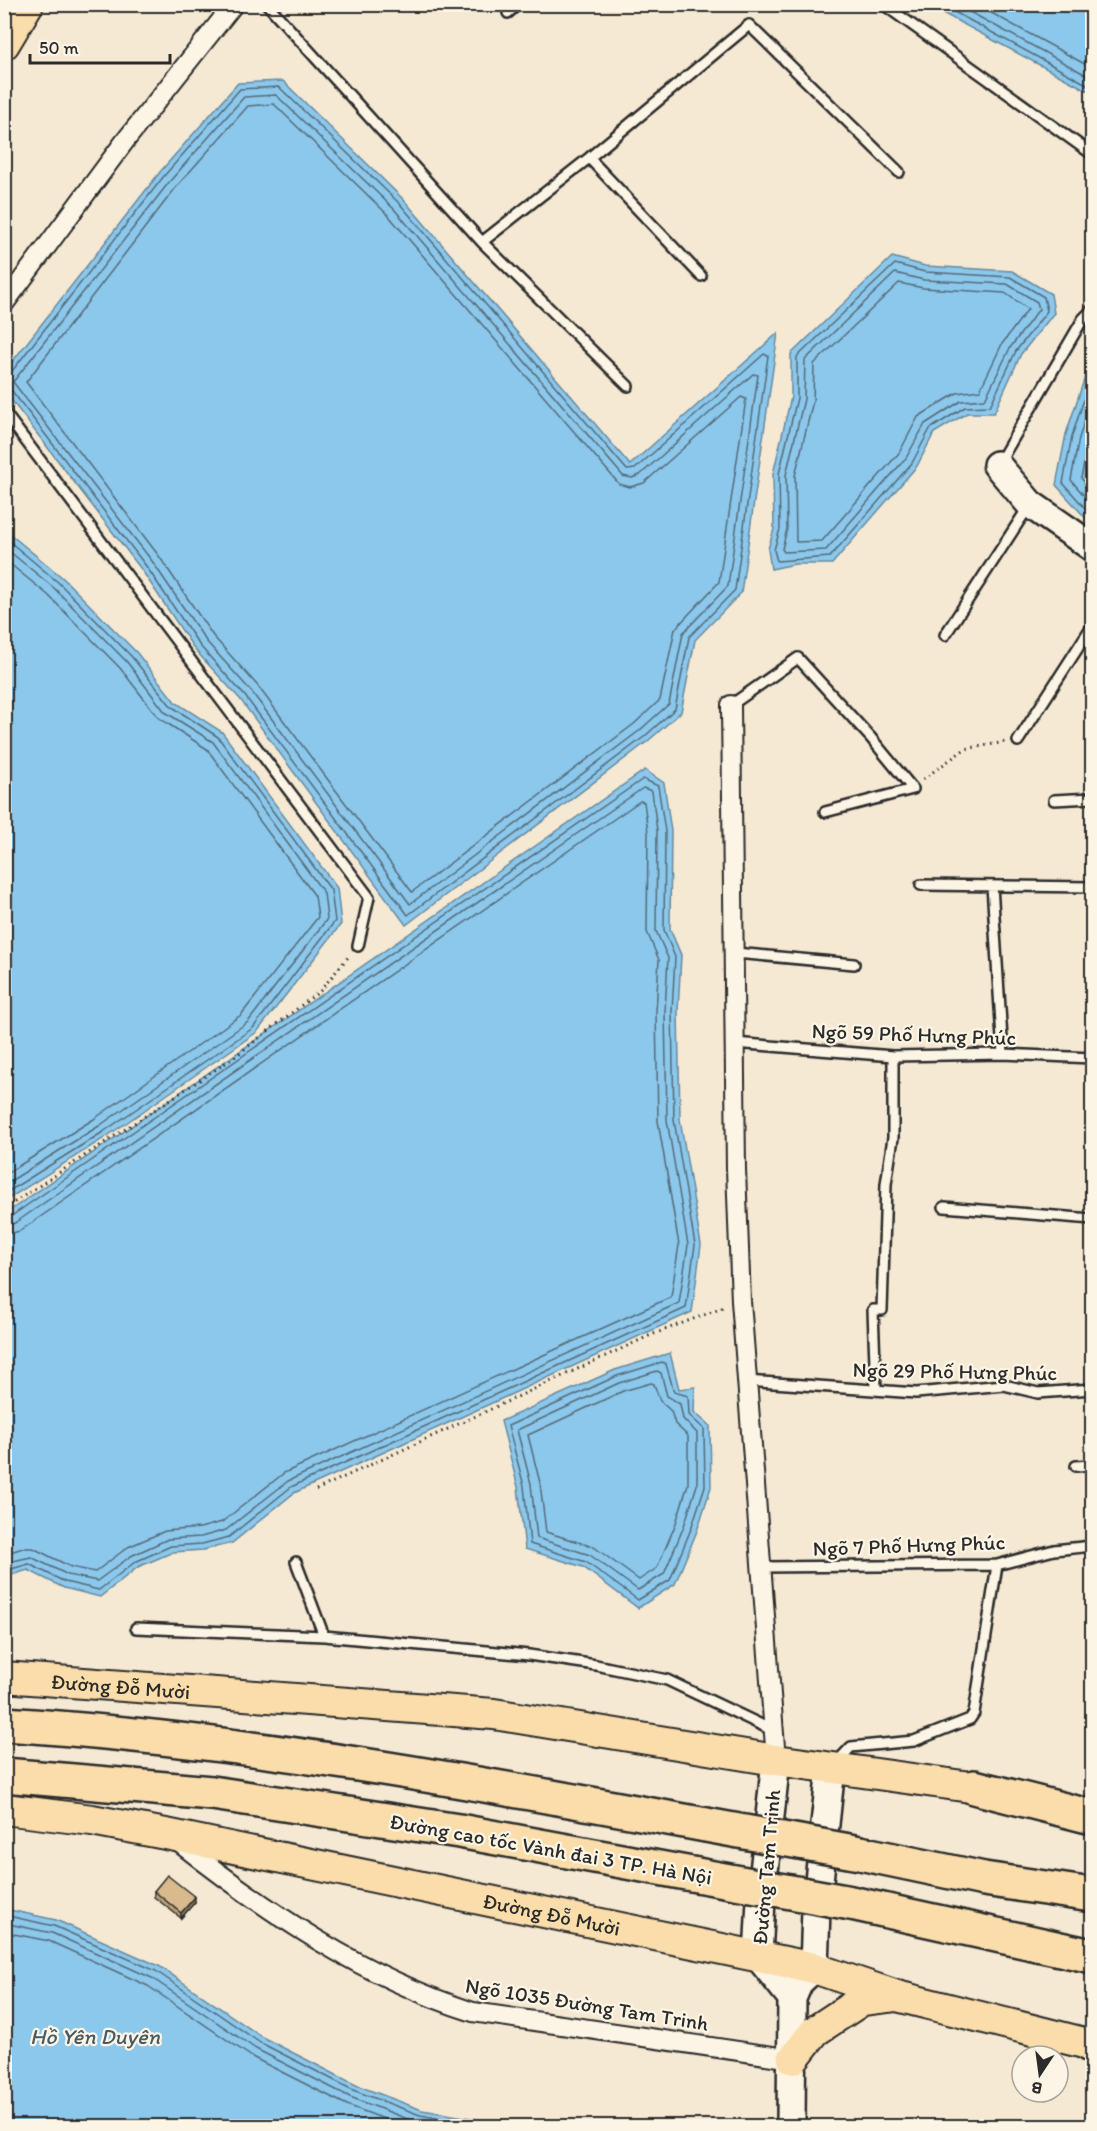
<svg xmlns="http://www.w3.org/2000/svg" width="1097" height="2131" font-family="Itim,sans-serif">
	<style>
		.water { fill: #8cc8ec; stroke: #65899f; stroke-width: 1.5 }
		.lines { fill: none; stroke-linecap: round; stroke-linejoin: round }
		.shore { stroke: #526a78; stroke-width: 1.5 }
		.lane-casing { stroke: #2b2b2b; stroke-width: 14 }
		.street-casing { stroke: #2b2b2b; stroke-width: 22 }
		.secondary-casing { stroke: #2b2b2b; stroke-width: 32 }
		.primary-casing { stroke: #2b2b2b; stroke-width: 34 }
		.highway-casing { stroke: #2b2b2b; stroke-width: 38 }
		.path { stroke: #2b2b2b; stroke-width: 3; stroke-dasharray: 1.5 4.5; stroke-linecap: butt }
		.lane { stroke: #fcf5e5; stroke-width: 9 }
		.street { stroke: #fcf5e5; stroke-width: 18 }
		.secondary { stroke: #fcf5e5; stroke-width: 27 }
		.primary { stroke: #faddab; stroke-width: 30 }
		.highway { stroke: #faddab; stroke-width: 33 }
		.highway-bridge-casing { stroke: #2b2b2b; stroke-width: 38; stroke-linecap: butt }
		.highway-bridge { stroke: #faddab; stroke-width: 33 }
		.wall { fill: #baa078; stroke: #2b2b2b; stroke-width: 1.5 }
		.shaded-wall { fill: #978262; stroke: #2b2b2b; stroke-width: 1.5 }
		.building { fill: #d8ba8c; stroke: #2b2b2b; stroke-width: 1.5 }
		.labels { text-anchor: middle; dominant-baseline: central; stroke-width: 4.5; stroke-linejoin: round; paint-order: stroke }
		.street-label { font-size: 21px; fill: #2b2b2b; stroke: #fcf5e5 }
		.water-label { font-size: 22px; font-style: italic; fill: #485a65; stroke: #fcf5e5 }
	</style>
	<rect width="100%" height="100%" fill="#f5e9d3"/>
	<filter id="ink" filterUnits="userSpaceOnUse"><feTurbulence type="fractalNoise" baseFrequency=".0167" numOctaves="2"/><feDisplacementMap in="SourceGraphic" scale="12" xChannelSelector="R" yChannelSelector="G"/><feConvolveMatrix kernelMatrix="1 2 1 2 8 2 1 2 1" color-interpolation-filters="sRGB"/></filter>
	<g filter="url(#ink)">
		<path class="water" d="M 944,4 L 1092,5 L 1092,93 L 937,10 Z
			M 283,81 L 404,200 L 630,465 L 778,333 L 741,593 L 695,640 L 681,712 L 648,741 L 406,925 L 240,699 L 195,650 L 141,569 L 5,392 L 5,371 L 160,172 L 238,83 Z
			M 892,257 L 925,266 L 1012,271 L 1051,294 L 1054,313 L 1021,354 L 994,413 L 967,413 L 934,433 L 917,466 L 832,564 L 795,564 L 771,569 L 768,549 L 774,529 L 773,474 L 791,397 L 791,354 Z
			M 1092,366 L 1092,525 L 1056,485 L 1066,434 L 1087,371 Z
			M 5,530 L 63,578 L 137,653 L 175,702 L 222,732 L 337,888 L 341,924 L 257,1032 L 106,1137 L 5,1201 Z
			M 645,770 L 664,783 L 671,831 L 670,929 L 681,955 L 678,1011 L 680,1119 L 701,1245 L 692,1312 L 294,1493 L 232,1543 L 203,1550 L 173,1552 L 138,1567 L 100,1597 L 64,1588 L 28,1570 L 5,1577 L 5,1214 Z
			M 670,1353 L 679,1389 L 695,1387 L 694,1412 L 710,1426 L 711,1487 L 697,1531 L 675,1584 L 638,1608 L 583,1567 L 525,1549 L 518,1487 L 501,1421 L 615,1370 Z
			M 5,1909 L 56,1920 L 159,1966 L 262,2037 L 356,2085 L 422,2110 L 519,2126 L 5,2126 Z"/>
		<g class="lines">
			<path class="shore" d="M 947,4 L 949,9 L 1092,87
				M 955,4 L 1092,78
				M 975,4 L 1092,68
				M 276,95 L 394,209 L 623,476 L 632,478 L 640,475 L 753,374 L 758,375 L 728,586 L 683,633 L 669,704 L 639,731 L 410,904 L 251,691 L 206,641 L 152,561 L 13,382 L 170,181 L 244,97 Z
				M 274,104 L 388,215 L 619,484 L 630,487 L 644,483 L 741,397 L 746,399 L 719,582 L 675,629 L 660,700 L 634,724 L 412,892 L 257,685 L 213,636 L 159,556 L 26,382 L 177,186 L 248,106 Z
				M 895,264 L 925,272 L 1010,277 L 1044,297 L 1047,311 L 1016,351 L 990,406 L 965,407 L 930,429 L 912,463 L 830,557 L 777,561 L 774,550 L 780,529 L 779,474 L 797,398 L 797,357 Z
				M 895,273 L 924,280 L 1007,284 L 1037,302 L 1039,309 L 1010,348 L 985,399 L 961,401 L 925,424 L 906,458 L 826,550 L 784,552 L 782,549 L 787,529 L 786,475 L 804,399 L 805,360 Z
				M 899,283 L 923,288 L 1005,293 L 1028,309 L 1002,344 L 980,390 L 957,393 L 918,417 L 899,453 L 822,541 L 796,542 L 795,476 L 813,401 L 814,364 Z
				M 4,374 L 12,371 L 164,176 L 240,89 L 279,87 L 400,204 L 627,470 L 635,469 L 764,354 L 768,356 L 735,590 L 689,637 L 675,709 L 644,737 L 408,915 L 245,696 L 200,646 L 146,566 L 12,391 L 4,389
				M 1092,375 L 1072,436 L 1063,483 L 1092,516
				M 1092,398 L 1079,438 L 1071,480 L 1092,505
				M 1092,426 L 1081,478 L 1092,491
				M 4,537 L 59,583 L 132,657 L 171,706 L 218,737 L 331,890 L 335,921 L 253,1028 L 103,1132 L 4,1194
				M 4,547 L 54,588 L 127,662 L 165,712 L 213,742 L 324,893 L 327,919 L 248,1022 L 99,1126 L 4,1185
				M 4,559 L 48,595 L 120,668 L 159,718 L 207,749 L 315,896 L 318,917 L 241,1015 L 94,1119 L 4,1175
				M 4,1218 L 10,1217 L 643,779 L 658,786 L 665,831 L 664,930 L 675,957 L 672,1011 L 674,1120 L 695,1245 L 686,1308 L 291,1487 L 229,1537 L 202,1544 L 171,1546 L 135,1562 L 99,1590 L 65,1582 L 29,1564 L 4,1571
				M 4,1226 L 15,1223 L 643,788 L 652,791 L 657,831 L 656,931 L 668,958 L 665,1011 L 667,1120 L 688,1245 L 679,1303 L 288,1481 L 226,1530 L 201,1537 L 168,1539 L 131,1556 L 97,1581 L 68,1575 L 31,1557 L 4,1563
				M 4,1235 L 20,1231 L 640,801 L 644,802 L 648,832 L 647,932 L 659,960 L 656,1011 L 658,1121 L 679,1245 L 671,1297 L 284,1473 L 222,1522 L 200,1528 L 165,1531 L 128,1547 L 95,1572 L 71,1567 L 33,1548 L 23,1548 L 4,1554
				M 662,1362 L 666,1364 L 674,1392 L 688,1396 L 689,1415 L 704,1429 L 705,1486 L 691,1529 L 670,1580 L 638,1600 L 586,1562 L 530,1544 L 524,1486 L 508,1426 L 617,1376 Z
				M 657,1371 L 661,1373 L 667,1396 L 680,1404 L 683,1419 L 697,1433 L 697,1485 L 684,1526 L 664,1574 L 638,1590 L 590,1555 L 537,1538 L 531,1484 L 517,1430 L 619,1383 Z
				M 651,1383 L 654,1384 L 660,1401 L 671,1411 L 675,1424 L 688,1436 L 688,1484 L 676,1523 L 657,1568 L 639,1580 L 594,1547 L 546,1532 L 540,1483 L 528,1435 L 623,1391 Z
				M 4,1915 L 54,1926 L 156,1971 L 259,2042 L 353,2090 L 420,2115 L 484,2126
				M 4,1923 L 52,1933 L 152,1978 L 256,2049 L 350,2097 L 418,2123 L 440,2126
				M 4,1932 L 49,1941 L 148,1986 L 252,2057 L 347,2105 L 403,2126"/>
			<defs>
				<path id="lane" d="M 267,4 L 482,242 L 628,386
					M 883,4 L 1092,154
					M 508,13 L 518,4
					M 589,158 L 701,276
					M 482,242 L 589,158 L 749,25 L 899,172
					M 4,412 L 369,897 L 358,946
					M 999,463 L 1083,319 L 1092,310
					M 945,635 L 1029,506
					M 731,705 L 798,658 L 871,738 L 913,789 L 825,812
					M 1018,741 L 1092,626
					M 1054,800 L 1092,798
					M 921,885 L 1092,887
					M 992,886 L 1003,1054
					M 735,953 L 854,964
					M 734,1043 L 893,1056 L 1003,1054 L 1092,1058
					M 944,1207 L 1092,1219
					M 746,1381 L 916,1393 L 1004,1385 L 1038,1393 L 1092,1389
					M 876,1390 L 873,1310 L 882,1310 L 886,1184 L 893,1138 L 893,1056
					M 1076,1466 L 1092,1465
					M 296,1562 L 324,1636
					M 761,1567 L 997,1565 L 1054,1550 L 1092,1546
					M 136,1628 L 324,1636 L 529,1655 L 596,1665 L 667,1680 L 774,1731
					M 836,1763 L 851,1747 L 914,1741 L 970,1719 L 974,1713 L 997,1565"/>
				<path id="street" d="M 4,304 L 125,141 L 234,4
					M 731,705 L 736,1169 L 741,1301 L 776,1760
					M 177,1841 C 267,1912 363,1977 473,2012 L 793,2059"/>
				<path id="secondary" d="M 997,465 L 1030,504 L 1092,547
					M 776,1760 L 761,1900 L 758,1956 L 792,1998
					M 791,2126 L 792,1998 L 799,1982 L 814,1968 L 816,1909 L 831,1768"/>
				<g id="primary">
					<path d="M 4,44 L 28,4"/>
					<path id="s1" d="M 4,1677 L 494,1714 L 776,1760 L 999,1791"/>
					<path id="s2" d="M 4,1809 L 92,1820 L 171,1835 L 814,1968 L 897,1996 L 1092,2045"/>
					<path d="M 793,2059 L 815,2031 L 862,2000 L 895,1996"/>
				</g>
				<path id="highway" d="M 4,1724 C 241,1739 474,1782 706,1825
					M 4,1775 L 212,1793 L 459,1831 L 697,1875
					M 974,1787 L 1092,1817
					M 860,1853 L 984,1879 L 1092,1895
					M 851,1903 L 1092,1956
					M 1090,2045 L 1092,2045"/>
			</defs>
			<use href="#lane" class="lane-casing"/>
			<use href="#street" class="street-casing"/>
			<use href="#secondary" class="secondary-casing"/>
			<use href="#primary" class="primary-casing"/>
			<use href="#highway" class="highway-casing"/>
			<path class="path" d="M 923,779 L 965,749 L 1005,742
				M 4,1209 L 233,1058 L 320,991 L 349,956
				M 316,1490 L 651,1335 L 725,1307"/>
			<use href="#lane" class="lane"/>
			<use href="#street" class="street"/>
			<use href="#secondary" class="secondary"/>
			<use href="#primary" class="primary"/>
			<use href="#highway" class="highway"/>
			<defs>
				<path id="highway-bridge" d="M 706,1825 L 860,1853
					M 697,1875 L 851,1903"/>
			</defs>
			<use href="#highway-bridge" class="highway-bridge-casing"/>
			<use href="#highway-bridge" class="highway-bridge"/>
		</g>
		<path class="wall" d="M 154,1891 L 195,1902 L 181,1918 L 154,1897 Z"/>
		<path class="shaded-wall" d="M 195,1897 L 195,1902 L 181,1918 L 181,1913 Z"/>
		<path class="building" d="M 167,1875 L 195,1897 L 181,1913 L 154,1891 Z"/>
	</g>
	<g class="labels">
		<g class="street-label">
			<text transform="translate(914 1034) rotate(2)">Ngõ 59 Phố Hưng Phúc</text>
			<text transform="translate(955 1371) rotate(1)">Ngõ 29 Phố Hưng Phúc</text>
			<text transform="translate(909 1545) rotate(-2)">Ngõ 7 Phố Hưng Phúc</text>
			<text stroke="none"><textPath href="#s1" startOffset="117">Đường Đỗ Mười</textPath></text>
			<text transform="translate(551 1849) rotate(10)">Đường cao tốc Vành đai 3 TP. Hà Nội</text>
			<text transform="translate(766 1867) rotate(-85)">Đường Tam Trinh</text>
			<text stroke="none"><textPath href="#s2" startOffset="558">Đường Đỗ Mười</textPath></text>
			<text transform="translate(587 2004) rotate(9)">Ngõ 1035 Đường Tam Trinh</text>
		</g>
		<g class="water-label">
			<text x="95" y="2036">Hồ Yên Duyên</text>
		</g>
	</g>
	<rect width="1097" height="2131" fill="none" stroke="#fcf5e5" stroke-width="24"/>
	<rect x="12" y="12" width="1073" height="2107" fill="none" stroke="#2b2b2b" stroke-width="2" filter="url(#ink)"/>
	<g transform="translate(1040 2074) rotate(193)"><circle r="28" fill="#fcf5e5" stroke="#a8a49b" stroke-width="1.5"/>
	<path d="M0-4.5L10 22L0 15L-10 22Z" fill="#2b2b2b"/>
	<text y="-9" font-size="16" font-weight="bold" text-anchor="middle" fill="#2b2b2b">B</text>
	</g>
	<path d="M30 54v9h140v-9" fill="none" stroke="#2b2b2b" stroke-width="3"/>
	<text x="39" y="54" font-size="18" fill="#2b2b2b" stroke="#fcf5e5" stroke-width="4.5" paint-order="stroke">50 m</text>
</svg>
